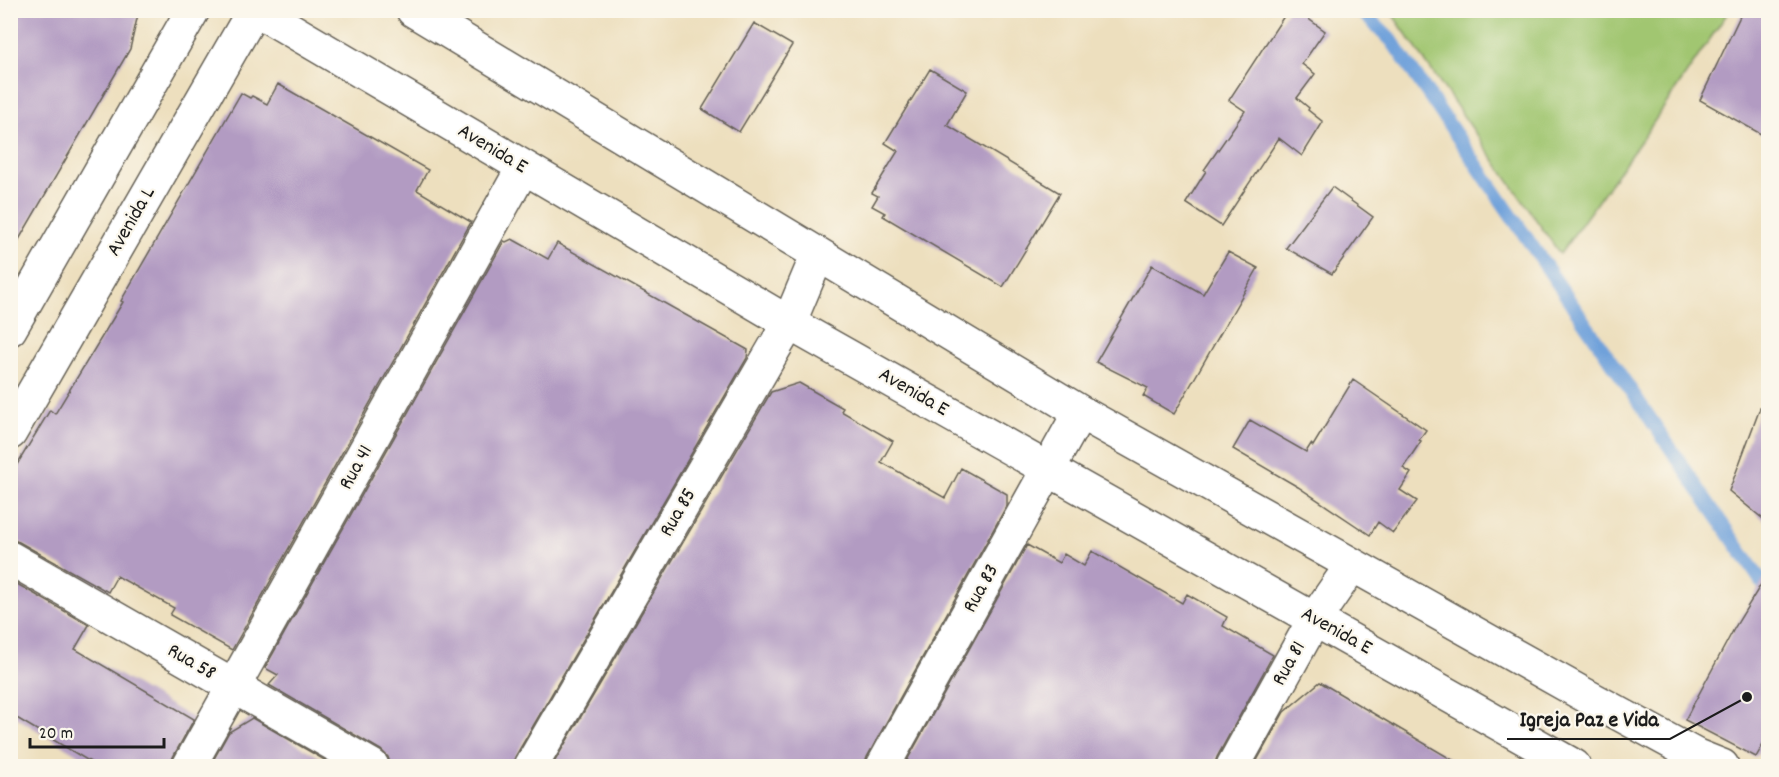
<svg xmlns="http://www.w3.org/2000/svg" width="1779" height="777" font-family="Dekko,sans-serif">
	<style>
		.green { fill: #a1c671; stroke: #5e7146; stroke-width: 1.5 }
		.lines { fill: none; stroke-linecap: round; stroke-linejoin: round }
		.stream { stroke: #6fa1da; stroke-width: 14 }
		.building { fill: #b29bc2 }
		.minor-casing { stroke: #656055; stroke-width: 36 }
		.minor { stroke: #fff; stroke-width: 33 }
		.labels { text-anchor: middle; dominant-baseline: central; stroke-width: 4.5; stroke-linejoin: round; paint-order: stroke }
		.street-label { font-size: 21px; fill: #1c1c1c; stroke: #fbf7ec }
		.leader { fill: none; stroke: #1c1c1c; stroke-width: 2 }
		.callout-dot { fill: #1c1c1c; stroke: #fbf7ec; stroke-width: 2 }
		.callout-label { font-size: 22px; text-anchor: middle; font-weight: bold; fill: #1c1c1c; stroke: #fbf7ec; stroke-width: 4.5; stroke-linejoin: round; paint-order: stroke }
	</style>
	<rect width="100%" height="100%" fill="#fbf7ec"/>
	<filter id="ink" filterUnits="userSpaceOnUse"><feTurbulence type="fractalNoise" baseFrequency=".0167" numOctaves="2"/><feDisplacementMap in="SourceGraphic" scale="12" xChannelSelector="R" yChannelSelector="G"/><feConvolveMatrix kernelMatrix="1 2 1 2 8 2 1 2 1" color-interpolation-filters="sRGB"/></filter>
	<filter id="wash" filterUnits="userSpaceOnUse"><feTurbulence type="fractalNoise" baseFrequency=".008" numOctaves="4" result="noise"/><feDisplacementMap in="SourceGraphic" scale="24" xChannelSelector="R" yChannelSelector="G"/><feGaussianBlur stdDeviation="1.35" result="paint"/><feColorMatrix in="noise" values="0 0 0 0 0 0 0 0 0 0 0 0 0 0 0 0 0 1.4 0 .05"/><feComposite in="paint" operator="in"/></filter>
	<g filter="url(#wash)">
		<rect width="100%" height="100%" fill="#eddfbe"/>
		<path class="green" d="M 1390,11 L 1729,11 L 1645,135 L 1560,254 Z"/>
		<g class="lines">
			<path class="stream" d="M 1360,10 L 1392,41 L 1768,591"/>
		</g>
		<g id="blocks">
			<path class="building" d="M 10,10 L 139,10 L 130,49 L 10,255 Z
				M 1288,10 L 1296,10 L 1325,31 L 1302,64 L 1315,74 L 1297,98 L 1309,108 L 1308,110 L 1323,122 L 1302,156 L 1279,138 L 1221,226 L 1186,203 L 1206,171 L 1204,170 L 1245,111 L 1229,100 Z
				M 1743,10 L 1768,10 L 1768,138 L 1700,100 Z
				M 754,23 L 792,45 L 739,132 L 702,109 Z
				M 930,69 L 967,91 L 947,125 L 1060,193 L 1003,287 L 883,216 L 885,213 L 872,206 L 878,196 L 872,193 L 898,151 L 885,143 Z
				M 278,84 L 428,170 L 417,190 L 471,222 L 232,650 L 170,615 L 174,608 L 117,576 L 108,592 L 19,542 L 10,539 L 10,476 L 50,410 L 55,414 L 123,302 L 121,301 L 241,93 L 250,98 L 252,96 L 267,104 Z
				M 1332,187 L 1373,217 L 1332,274 L 1286,248 Z
				M 512,239 L 548,259 L 557,243 L 748,350 L 747,358 L 515,757 L 512,766 L 391,766 L 388,757 L 381,750 L 269,685 L 278,675 L 265,668 L 504,241 L 506,242 Z
				M 1228,252 L 1258,268 L 1174,414 L 1143,396 L 1148,388 L 1096,362 L 1152,265 L 1203,294 Z
				M 1353,380 L 1426,430 L 1419,440 L 1421,441 L 1403,468 L 1411,473 L 1400,490 L 1417,501 L 1393,533 L 1378,522 L 1370,535 L 1298,487 L 1233,449 L 1250,420 L 1306,452 L 1311,444 L 1313,446 Z
				M 799,383 L 843,408 L 841,411 L 893,441 L 881,462 L 945,498 L 961,468 L 1007,494 L 1007,505 L 867,757 L 864,766 L 552,766 L 771,392 Z
				M 1765,395 L 1768,395 L 1768,523 L 1729,491 Z
				M 1027,545 L 1059,563 L 1064,554 L 1084,566 L 1092,551 L 1182,603 L 1187,594 L 1227,617 L 1223,626 L 1273,655 L 1217,757 L 1214,766 L 904,766 Z
				M 1768,573 L 1768,736 L 1756,757 L 1685,720 L 1735,627 Z
				M 10,580 L 89,625 L 75,649 L 194,719 L 173,757 L 170,766 L 97,766 L 10,714 Z
				M 1320,682 L 1364,708 L 1463,766 L 1254,766 L 1284,712 Z
				M 252,718 L 335,766 L 210,766 L 229,732 Z"/>
		</g>
	</g>
	<g filter="url(#ink)">
		<use href="#blocks" fill-opacity="0" stroke="#656055" stroke-width="1.5"/>
		<g class="lines">
			<defs>
				<path id="minor" d="M 257,10 L 789,323 L 1574,766
					M 413,10 L 1080,412 L 1581,693 L 1697,756 L 1722,766
					M 10,329 L 193,10
					M 10,433 L 254,10
					M 10,558 L 372,766
					M 189,766 L 523,168
					M 531,766 L 789,323 L 818,254
					M 883,766 L 1080,412
					M 1233,766 L 1314,620 L 1352,565"/>
			</defs>
			<use href="#minor" class="minor-casing"/>
			<use href="#minor" class="minor"/>
		</g>
	</g>
	<g class="labels">
		<g class="street-label">
			<text transform="translate(492 150) rotate(31)">Avenida E</text>
			<text transform="translate(132 222) rotate(-60)">Avenida L</text>
			<text transform="translate(913 393) rotate(30)">Avenida E</text>
			<text transform="translate(357 468) rotate(-61)">Rua 41</text>
			<text transform="translate(679 513) rotate(-60)">Rua 85</text>
			<text transform="translate(982 589) rotate(-61)">Rua 83</text>
			<text transform="translate(1336 632) rotate(29)">Avenida E</text>
			<text transform="translate(191 663) rotate(30)">Rua 58</text>
			<text transform="translate(1290 664) rotate(-61)">Rua 81</text>
		</g>
	</g>
	<path class="leader" d="M1747 697L1670 739H1507"/>
	<circle class="callout-dot" cx="1747" cy="697" r="6"/>
	<g class="callout-label">
		<text x="1589" y="726">Igreja Paz e Vida</text>
	</g>
	<rect width="1779" height="777" fill="none" stroke="#fbf7ec" stroke-width="36"/>
	<path d="M30 738v9h134v-9" fill="none" stroke="#1c1c1c" stroke-width="3"/>
	<text x="39" y="738" font-size="18" fill="#1c1c1c" stroke="#fbf7ec" stroke-width="4.5" paint-order="stroke">20 m</text>
</svg>
